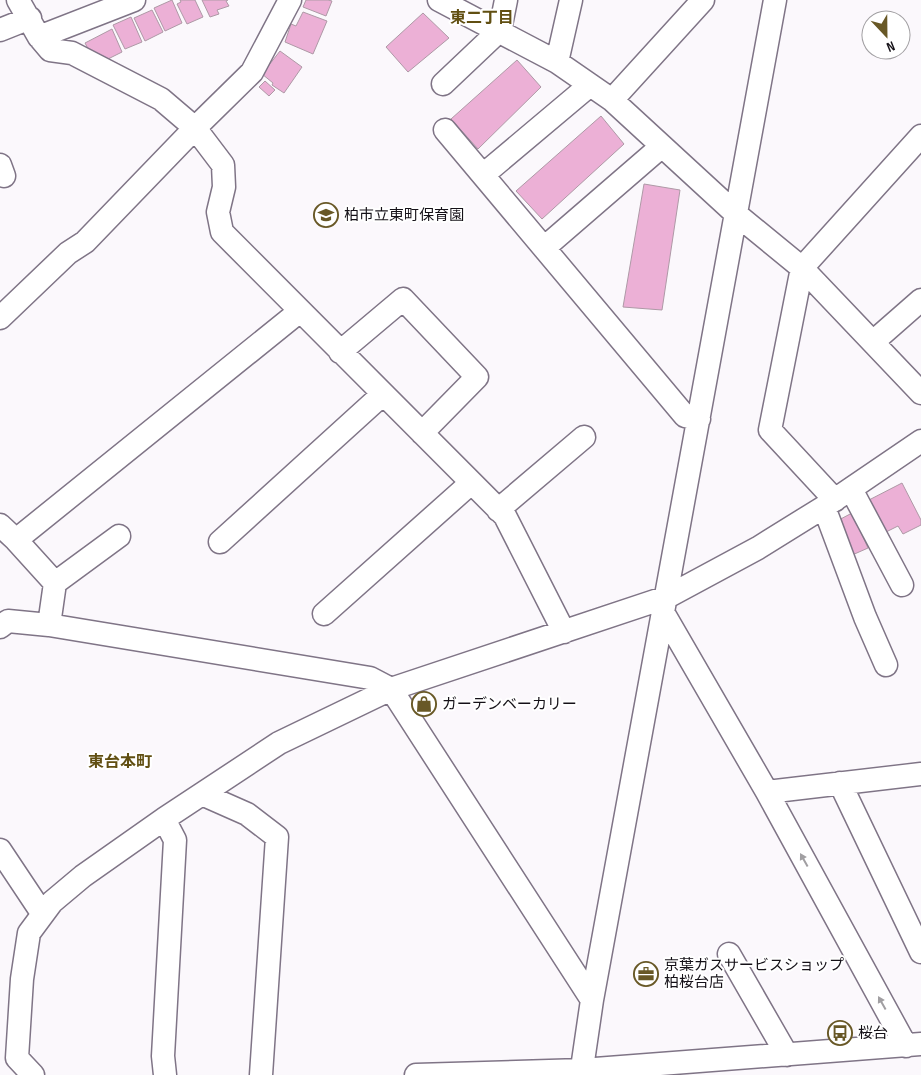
<svg xmlns="http://www.w3.org/2000/svg" width="921" height="1075" font-family="'Sofia Sans Condensed','Noto Sans JP',sans-serif">
	<style>
		.building { fill: #ecb0d6; stroke: #ae99a6 }
		.lines { fill: none; stroke-linecap: round; stroke-linejoin: round }
		.minor-casing { stroke: #7f7486; stroke-width: 25 }
		.minor { stroke: #fff; stroke-width: 22 }
		.oneway { fill: #a19fa2 }
		.labels { text-anchor: middle; dominant-baseline: central; stroke-width: 4; stroke-linejoin: round; paint-order: stroke }
		.poi-label { font-size: 15px; fill: #141017; stroke: #fff; text-anchor: start }
		.neighbourhood-label { font-size: 16px; font-weight: bold; fill: #614f12; stroke: #fff }
	</style>
	<rect width="100%" height="100%" fill="#fbf8fc"/>
	<path class="building" d="M 172,0 L 182,23 L 165,31 L 154,8 Z
		M 180,0 L 195,0 L 203,17 L 187,24 L 177,4 L 181,2 Z
		M 202,0 L 228,0 L 226,1 L 229,6 L 217,10 L 219,14 L 210,17 Z
		M 306,0 L 328,0 L 332,1 L 326,16 L 303,7 Z
		M 152,10 L 163,32 L 145,41 L 134,18 Z
		M 303,12 L 327,21 L 313,54 L 285,42 L 291,24 L 296,26 Z
		M 423,13 L 449,38 L 408,72 L 386,47 Z
		M 131,17 L 142,42 L 125,49 L 113,25 Z
		M 112,29 L 122,52 L 104,61 L 94,60 L 85,43 Z
		M 280,51 L 302,67 L 284,93 L 272,85 L 273,83 L 262,74 Z
		M 517,60 L 541,87 L 478,149 L 451,119 Z
		M 265,81 L 275,90 L 269,96 L 259,87 Z
		M 601,116 L 624,144 L 542,219 L 516,191 Z
		M 644,184 L 680,190 L 662,310 L 623,307 Z
		M 902,483 L 921,520 L 921,525 L 903,534 L 898,526 L 884,533 L 867,501 Z
		M 852,513 L 868,548 L 850,556 L 835,522 Z"/>
	<g class="lines">
		<defs>
			<path id="minor" d="M 18,0 L 39,37 L 50,50 L 72,53 L 161,99 L 195,128 L 223,165 L 224,187 L 218,212 L 222,232 L 505,516 L 564,632
				M 439,0 L 557,62 L 612,100 L 736,214 L 802,268 L 921,393
				M 0,30 L 30,18
				M 39,37 L 134,0
				M 557,62 L 571,0
				M 443,84 L 500,30 L 506,0
				M 612,100 L 703,0
				M 445,130 L 685,416 L 699,419
				M 0,165 L 4,176
				M 483,175 L 590,85
				M 544,248 L 662,146
				M 0,318 L 68,253 L 85,242 L 195,128 L 252,72 L 290,0
				M 873,342 L 921,300
				M 340,352 L 403,299 L 477,377 L 422,433
				M 851,489 L 902,585
				M 835,500 L 770,430 L 802,268 L 921,136
				M 824,507 L 865,617 L 886,665
				M 498,510 L 584,437
				M 0,525 L 16,540 L 300,311
				M 16,540 L 55,583 L 49,625
				M 220,542 L 383,394
				M 55,583 L 119,536
				M 324,614 L 471,483
				M 664,614 L 767,792 L 906,1046
				M 0,627 L 8,621 L 49,625 L 370,678 L 391,689 L 592,1000
				M 840,783 L 921,952
				M 767,792 L 921,774
				M 204,795 L 247,814 L 277,837 L 261,1075
				M 164,819 L 175,840 L 163,1056 L 165,1075
				M 0,850 L 42,913
				M 729,954 L 787,1055
				M 33,1075 L 17,1058 L 22,979 L 29,933 L 52,902 L 83,876 L 164,819 L 279,743 L 391,689 L 667,597 L 758,548 L 824,507 L 921,441
				M 416,1075 L 582,1070 L 921,1044
				M 581,1075 L 592,1000 L 775,0"/>
		</defs>
		<use href="#minor" class="minor-casing"/>
		<use href="#minor" class="minor"/>
	</g>
	<defs><path id="oneway-solid" d="M-6-.8H1V-3.2L6.5 0L1 3.2V.8H-6Z" transform="scale(1.25)"/></defs>
	<g class="oneway">
		<use href="#oneway-solid" transform="translate(804 860) rotate(-119)"/>
		<use href="#oneway-solid" transform="translate(882 1003) rotate(-119)"/>
	</g>
	<defs>
		<symbol id="school-ring" viewBox="-11 -11 22 22"><circle r="9.5" fill="#fff" stroke="#685826" stroke-width="1.5"/><path d="M0-5L7-2L0 1L-7-2ZM-4 1L0 2.5L4 1V4Q0 6-4 4Z" fill="#685826"/></symbol>
		<symbol id="shop-ring" viewBox="-11 -11 22 22"><circle r="9.5" fill="#fff" stroke="#685826" stroke-width="1.5"/><path d="M-5-2.5h2.3a2.7 3.5 0 0 1 5.4 0H5L5.5 6h-11ZM-1.5-2.5h3a1.5 2.3 0 0 0-3 0Z" fill="#685826"/></symbol>
		<symbol id="office-ring" viewBox="-11 -11 22 22"><circle r="9.5" fill="#fff" stroke="#685826" stroke-width="1.5"/><path d="M-6-3h4V-5.5h4V-3h4V5H-6ZM-1-4.5V-3h2v-1.5ZM-6 0V1H6V0Z" fill="#685826"/></symbol>
		<symbol id="bus-ring" viewBox="-11 -11 22 22"><circle r="9.5" fill="#fff" stroke="#685826" stroke-width="1.5"/><path d="M-5-6H5V4H4V6H2V4H-2V6H-4V4H-5ZM-3.5-4V0h7V-4ZM-3.5 1.2v1.5H-2V1.2ZM2 1.2v1.5H3.5V1.2Z" fill="#685826"/></symbol>
	</defs>
	<g fill-rule="evenodd">
		<use href="#school-ring" x="312" y="201" width="28" height="28"/>
		<use href="#shop-ring" x="410" y="690" width="28" height="28"/>
		<use href="#office-ring" x="632" y="960" width="28" height="28"/>
		<use href="#bus-ring" x="826" y="1019" width="28" height="28"/>
	</g>
	<g class="labels">
		<g class="poi-label">
			<text x="344" y="215">柏市立東町保育園</text>
			<text x="442" y="704">ガーデンベーカリー</text>
			<text x="664" y="965">京葉ガスサービスショップ<tspan x="664" dy="17">柏桜台店</tspan></text>
			<text x="858" y="1033">桜台</text>
		</g>
		<g class="neighbourhood-label">
			<text x="482" y="18">東二丁目</text>
			<text x="120" y="762">東台本町</text>
		</g>
	</g>
	<g transform="translate(886 35) rotate(158)"><circle r="24" fill="#ffffff" stroke="#a19fa2"/>
	<path d="M0-4L9 19L0 12L-9 19Z" fill="#685826"/>
	<text y="-8" font-size="14" font-weight="bold" text-anchor="middle" fill="#141017">N</text>
	</g>
</svg>
